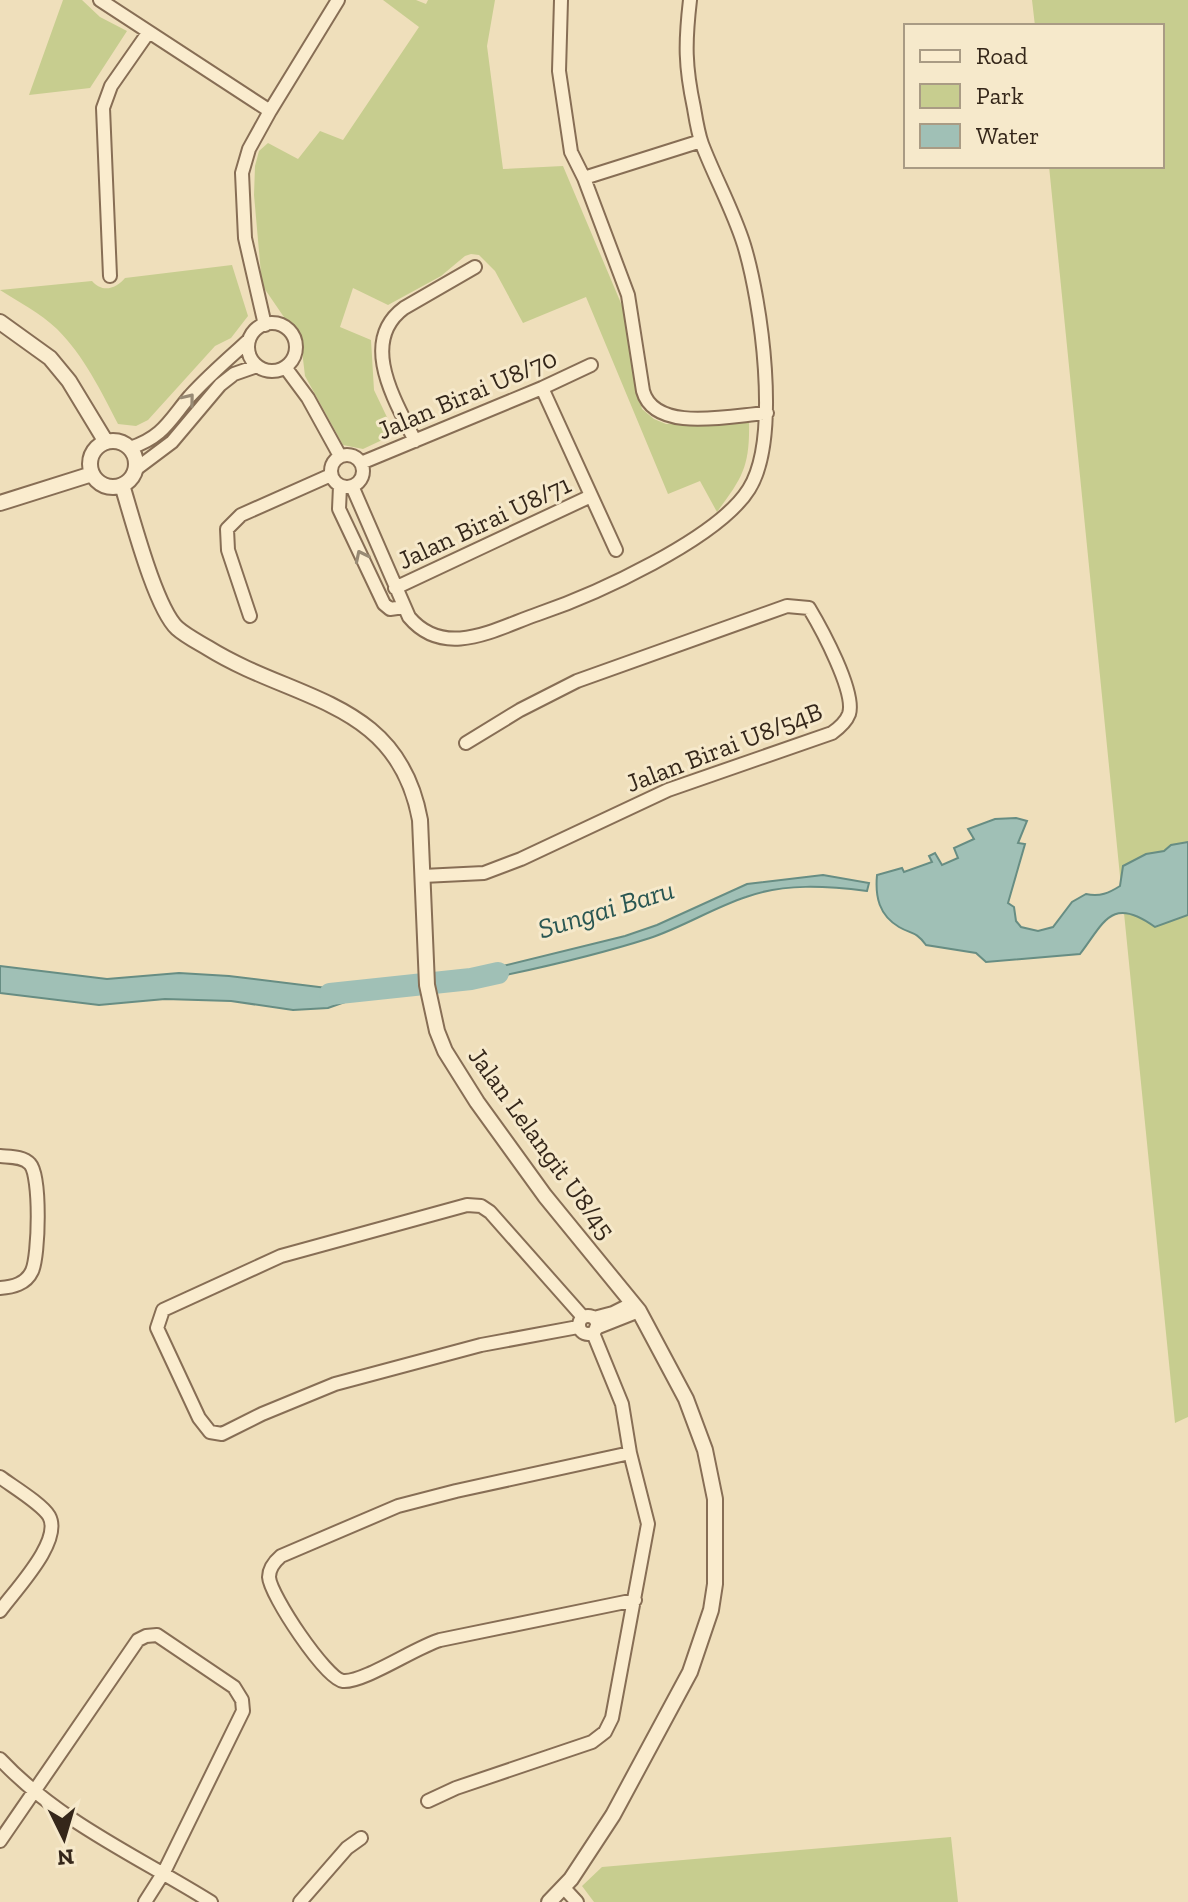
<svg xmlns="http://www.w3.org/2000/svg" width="1188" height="1902" font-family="'Zilla Slab',serif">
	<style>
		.green { fill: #c7cd8f }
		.water { fill: #a0c0b6; stroke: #678d83; stroke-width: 2 }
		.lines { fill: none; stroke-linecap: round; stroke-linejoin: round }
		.river { stroke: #a0c0b6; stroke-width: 22 }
		.minor-casing { stroke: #876e55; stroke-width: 16 }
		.tertiary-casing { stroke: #876e55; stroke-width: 18 }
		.minor { stroke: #faecce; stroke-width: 12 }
		.tertiary { stroke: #faecce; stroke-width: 14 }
		.oneway { stroke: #988a74 }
		.labels { text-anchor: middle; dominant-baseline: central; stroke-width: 6; stroke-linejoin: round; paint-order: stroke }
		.street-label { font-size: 26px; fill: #35271a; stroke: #f6e9cb }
		.water-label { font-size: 28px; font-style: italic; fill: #295652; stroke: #f6e9cb }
	</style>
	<rect width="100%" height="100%" fill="#efdfbb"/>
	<path class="green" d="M 63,0 L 82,0 L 100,17 L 127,31 L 90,88 L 29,95 Z
		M 383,0 L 416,0 L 426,4 L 428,0 L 495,0 L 487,46 L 503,169 L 563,166 L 623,308 L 634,380 L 642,409 L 654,419 L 666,424 L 749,421 C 750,466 743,477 717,512 L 700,481 L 668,494 L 586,297 L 523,323 L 495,271 L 479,255 L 471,254 L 465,256 L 441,276 L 388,305 L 353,288 L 340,327 L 371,340 L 374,390 L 395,434 L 363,449 L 343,445 L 305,376 L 301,342 L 262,285 L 254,195 L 255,166 L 259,151 L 268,143 L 298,159 L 320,131 L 343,140 L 419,27 Z
		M 1032,0 L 1188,0 L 1188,879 L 1121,886 L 1049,166 L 1162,166 L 1162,26 L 1035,26 Z
		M 232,265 L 248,316 L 231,338 L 215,346 L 148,420 L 136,426 L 118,424 C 101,391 84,356 57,329 C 40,313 19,302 0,290 L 92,281 C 102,293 116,289 125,278 Z
		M 1124,913 L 1142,917 L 1155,927 L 1188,915 L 1188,1417 L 1175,1423 Z
		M 951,1837 L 958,1902 L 594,1902 L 582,1886 L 602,1867 Z"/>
	<path class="water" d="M 1016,818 L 1027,821 L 1018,843 L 1025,844 L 1008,903 L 1014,907 L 1016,921 L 1021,927 L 1038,931 L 1053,927 L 1072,902 L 1086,894 C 1100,897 1109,893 1120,886 L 1123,866 L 1146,854 L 1164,851 L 1171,845 L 1188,842 L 1188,915 L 1155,927 C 1111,895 1104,923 1080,954 L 986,962 L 976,953 L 926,945 C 916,931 911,934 899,927 C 879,915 875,897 877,875 L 902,868 L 904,872 L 932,862 L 929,856 L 935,853 L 942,865 L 958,858 L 954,848 L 974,839 L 968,829 L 995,819 Z
		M 823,875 L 869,883 L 867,891 C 827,886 784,883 746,897 C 713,908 683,927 650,938 C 591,957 532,970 472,982 L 470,974 L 625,936 L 657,925 L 747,884 Z
		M 0,966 L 107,979 L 179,973 L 229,976 L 327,988 L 357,987 L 359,997 L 328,1008 L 293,1010 L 231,1001 L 165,999 L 99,1005 L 0,993 Z"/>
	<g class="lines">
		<path class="river" d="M 330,994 L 471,979 L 498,973"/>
		<defs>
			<path id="minor" d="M 100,0 L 270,111
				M 561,0 L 559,71 L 571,152 L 584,178 L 628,295 L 643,391 C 655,434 733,415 767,413
				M 584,178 L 701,141
				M 110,276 L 103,108 L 111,86 L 148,33
				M248 347a24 24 0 1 1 48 0a24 24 0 1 1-48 0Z
				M 265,325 L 245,238 L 242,173 L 249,149 L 270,111 L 338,0
				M 285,367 L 308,398 L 340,456
				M 542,388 L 616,550
				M 415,441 C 396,402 358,342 404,308 L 475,267
				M 130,448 C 163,437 169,421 190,396 C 208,376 229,358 249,340
				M331 471a16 16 0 1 1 32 0a16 16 0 1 1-32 0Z
				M 361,463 L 542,388 L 591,365
				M 136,469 L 172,442 L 220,385 L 234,374 L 257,366
				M 340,486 L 339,509 L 384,604 L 390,609 L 404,607
				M 352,486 L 409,617 C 445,660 497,628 538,614 C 594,595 718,539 749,489 C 781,438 761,301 744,245 C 733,210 715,178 702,144 C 698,133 696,120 694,108 C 685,66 685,43 690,0
				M 395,588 L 591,496
				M 250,616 L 228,550 L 227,529 L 241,515 L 331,475
				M 423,876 L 484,873 L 521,859 L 668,790 L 832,733 C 839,728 846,722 849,714 C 856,692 821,628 809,608 L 787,606 L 577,681 L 520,710 L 466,743
				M 0,1156 C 10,1157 23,1156 30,1164 C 41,1176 39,1256 32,1271 C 26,1284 13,1287 0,1288
				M579 1325a9 9 0 1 1 18 0a9 9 0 1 1-18 0Z
				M 594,1318 L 613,1313 L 633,1303
				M 578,1327 L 481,1345 L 335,1384 L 262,1414 L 222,1434 L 210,1432 L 199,1418 L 157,1328 L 163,1310 L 281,1256 L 467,1205 L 481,1206 L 490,1212 L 583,1317
				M 596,1328 L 639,1311
				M 630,1453 L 456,1491 L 398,1506 L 281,1556 C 274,1562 269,1568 269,1577 C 270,1595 326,1679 343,1681 C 363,1683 416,1647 440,1640 L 635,1600
				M 0,1477 C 12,1486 42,1504 49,1516 C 63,1541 15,1590 0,1611
				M 0,1759 C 59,1822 139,1857 211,1902
				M 428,1801 L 456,1788 L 592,1742 L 605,1732 L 612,1718 L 648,1524 L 630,1453 L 622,1404 L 593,1333
				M 0,1841 L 138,1640 L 146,1636 L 157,1635 L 234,1687 L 242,1700 L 243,1711 L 164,1872 L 145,1902
				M 564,1888 L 577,1902
				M 300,1902 L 347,1848 L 361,1838"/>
			<path id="tertiary" d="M 0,322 L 50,358 L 69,381 L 106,442
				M90 464a23 23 0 1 1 46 0a23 23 0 1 1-46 0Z
				M 122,485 C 132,517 155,607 177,628 C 186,636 198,642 208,648 C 295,702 398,699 420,820 L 427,985 L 437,1031 L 445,1051 L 477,1102 L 545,1196 L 639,1311 L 686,1399 L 705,1450 L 715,1499 L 715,1584 L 711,1610 L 690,1672 L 613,1815 L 571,1879 L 549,1902
				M 0,503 L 92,474"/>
		</defs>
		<use href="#minor" class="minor-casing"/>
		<use href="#tertiary" class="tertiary-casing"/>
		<use href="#minor" class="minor"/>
		<use href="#tertiary" class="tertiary"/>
	</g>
	<defs><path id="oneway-chevron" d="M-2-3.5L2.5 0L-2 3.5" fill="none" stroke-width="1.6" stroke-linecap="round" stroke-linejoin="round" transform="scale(2)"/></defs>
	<g class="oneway">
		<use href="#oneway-chevron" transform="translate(189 399) rotate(-51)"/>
		<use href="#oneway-chevron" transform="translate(361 556) rotate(-116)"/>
	</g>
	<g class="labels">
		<g class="street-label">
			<text transform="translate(467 394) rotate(-23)">Jalan Birai U8/70</text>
			<text transform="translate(484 522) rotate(-25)">Jalan Birai U8/71</text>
			<text transform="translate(724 747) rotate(-21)">Jalan Birai U8/54B</text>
			<text transform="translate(542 1143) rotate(54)">Jalan Lelangit U8/45</text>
		</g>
		<g class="water-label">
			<text transform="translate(606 909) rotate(-17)">Sungai Baru</text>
		</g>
	</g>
	<rect x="904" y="24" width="260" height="144" fill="#f6e9cb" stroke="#a99b84" stroke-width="2"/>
	<rect x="920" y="50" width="40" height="12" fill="#faecce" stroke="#a99b84" stroke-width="2"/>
	<text x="976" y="64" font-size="24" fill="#35271a">Road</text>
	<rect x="920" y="84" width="40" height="24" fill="#c7cd8f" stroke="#a99b84" stroke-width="2"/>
	<text x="976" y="104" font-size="24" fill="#35271a">Park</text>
	<rect x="920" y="124" width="40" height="24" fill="#a0c0b6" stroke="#a99b84" stroke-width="2"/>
	<text x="976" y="144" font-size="24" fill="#35271a">Water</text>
	<g transform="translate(64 1838) rotate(175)" stroke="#f6e9cb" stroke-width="6" paint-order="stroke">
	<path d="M0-6L14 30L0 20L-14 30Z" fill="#35271a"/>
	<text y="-12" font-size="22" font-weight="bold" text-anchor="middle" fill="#35271a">N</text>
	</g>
</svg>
